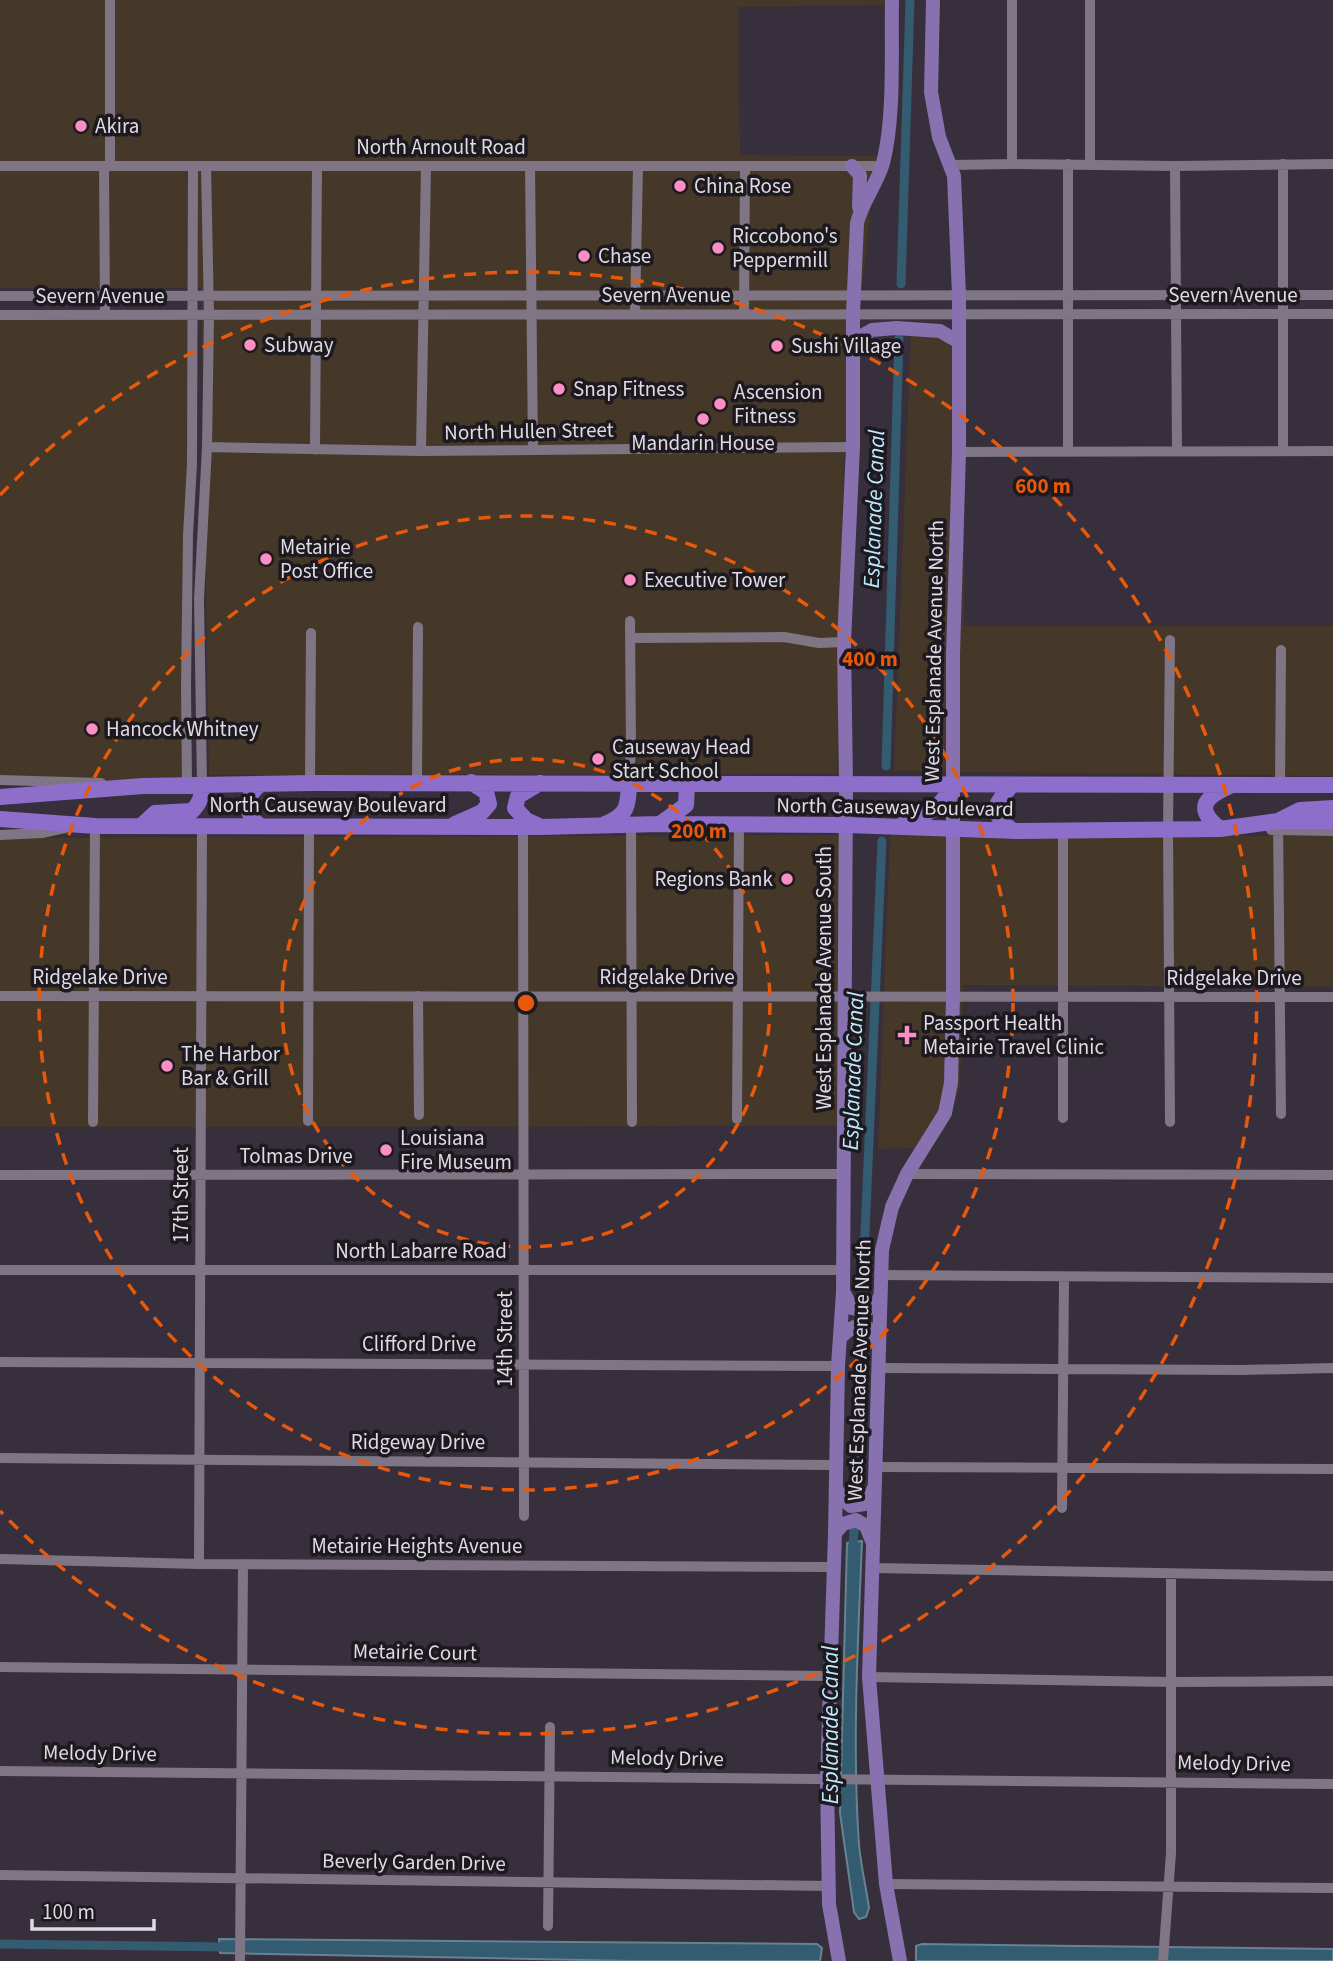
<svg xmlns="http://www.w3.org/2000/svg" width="1333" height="1961" font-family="'Source Sans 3',sans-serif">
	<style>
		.commercial { fill: #453829 }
		.water { fill: #335c70; stroke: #678292; stroke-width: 2 }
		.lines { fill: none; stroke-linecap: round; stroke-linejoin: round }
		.canal { stroke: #335c70; stroke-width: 9 }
		.minor { stroke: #7f7584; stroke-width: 10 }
		.major { stroke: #8771af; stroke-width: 14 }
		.highway { stroke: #8d6fcb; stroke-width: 16 }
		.ring { fill: none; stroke: #e8590c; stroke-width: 3.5; stroke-dasharray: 12 9 }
		.poi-dot { fill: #fb8fc4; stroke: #1c191f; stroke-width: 2.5 }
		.labels { text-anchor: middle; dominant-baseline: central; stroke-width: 7; stroke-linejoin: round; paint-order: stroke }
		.poi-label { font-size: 21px; fill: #dfdae3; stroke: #1c191f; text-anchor: start }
		.street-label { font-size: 21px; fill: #dfdae3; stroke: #1c191f }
		.water-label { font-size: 23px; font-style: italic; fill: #bfe9fe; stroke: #1c191f }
		.centre { fill: #e8590c; stroke: #1c191f; stroke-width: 3.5 }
		.ring-label { font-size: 21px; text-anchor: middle; font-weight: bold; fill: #e8590c; stroke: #1c191f; stroke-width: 7; stroke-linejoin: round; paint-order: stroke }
	</style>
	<rect width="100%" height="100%" fill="#372f3c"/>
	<path class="commercial" d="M 0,0 L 885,0 L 884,5 L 738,7 L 740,155 L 876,156 L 844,459 L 837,774 L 209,775 L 201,288 L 0,288 Z
		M 0,315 L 193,315 L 187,785 L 0,780 Z
		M 911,332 L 964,332 L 964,626 L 1333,626 L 1333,776 L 894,771 Z
		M 841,835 L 840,1126 L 0,1127 L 0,838 Z
		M 890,835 L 1333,836 L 1333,987 L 963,985 L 960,1087 L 947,1123 L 932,1148 L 878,1149 Z"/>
	<path class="water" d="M 862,1541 C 858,1642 852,1743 859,1845 C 861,1866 866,1887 869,1908 L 866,1917 L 859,1919 L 854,1912 L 840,1813 L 847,1543 Z
		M 219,1939 L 817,1944 L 822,1948 L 820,1961 L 633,1961 L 220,1953 Z
		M 922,1944 L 1333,1949 L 1333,1961 L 916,1961 L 916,1946 Z"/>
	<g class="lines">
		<path class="canal" d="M 901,284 L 910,0
			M 886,766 L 899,338
			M 862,1302 L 882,841
			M 855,1498 L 861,1335
			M 853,1553 L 854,1530
			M 0,1944 L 229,1947"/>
		<path class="minor" d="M 1090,0 L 1090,164
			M 1012,164 L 1012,0
			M 951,165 L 1012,164 L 1175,166 L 1333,164
			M 0,166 L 882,166
			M 104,166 L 105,315
			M 110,166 L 110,0
			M 530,166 L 533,450
			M 1175,166 L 1177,451
			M 0,296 L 1333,295
			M 635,314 L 638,166
			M 744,314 L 745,166
			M 0,315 L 1333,314
			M 207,447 L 421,451 L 853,447
			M 315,450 L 317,166
			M 421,451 L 426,166
			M 1283,451 L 1283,164
			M 959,452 L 1333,451
			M 1068,452 L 1068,164
			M 630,638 L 784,637 L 819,643 L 844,642
			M 0,780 L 101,783
			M 417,782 L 418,627
			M 310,783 L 311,633
			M 629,783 L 631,747 L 630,621
			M 187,785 L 186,687 L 188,535 L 192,464 L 193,166
			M 202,785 L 199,599 L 207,447 L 209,315 L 206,166
			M 1280,785 L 1281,650
			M 1278,821 L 1281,1114
			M 631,824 L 632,1122
			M 523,827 L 524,1516
			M 1271,830 L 1333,831
			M 0,835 L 42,833 L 65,828
			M 0,996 L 1333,997
			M 418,996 L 419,1115
			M 1063,1118 L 1063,831
			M 737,1119 L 739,826
			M 308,1121 L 309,826
			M 93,1122 L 95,826
			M 1170,1122 L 1168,829 L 1170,640
			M 907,1174 L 1333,1175
			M 0,1175 L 843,1174
			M 0,1270 L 842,1270
			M 881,1275 L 1333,1278
			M 0,1362 L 838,1366
			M 879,1368 L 1242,1370 L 1333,1368
			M 0,1458 L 835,1465
			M 875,1467 L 1333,1469
			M 1062,1508 L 1064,1278
			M 0,1559 L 199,1564 L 834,1567
			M 199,1564 L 202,826
			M 872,1568 L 1333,1576
			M 0,1667 L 829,1676
			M 869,1677 L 1171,1682 L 1333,1681
			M 0,1771 L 1333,1784
			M 0,1875 L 828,1886
			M 886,1884 L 1333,1888
			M 548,1926 L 550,1727
			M 240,1961 L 243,1564
			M 1163,1961 L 1171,1853 L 1171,1575"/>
		<path class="major" d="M 852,166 L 860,175 L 859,207
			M 853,351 L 863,335 L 872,330 L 896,328 L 940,331 L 959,342
			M 844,1293 L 852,1308 C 866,1312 875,1310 880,1296
			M 841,1337 C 858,1320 867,1321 879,1343
			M 836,1487 L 840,1497 L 851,1506 L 865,1504 L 874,1488
			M 835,1533 L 843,1524 L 856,1520 L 866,1526 L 872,1541
			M 839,1961 L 829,1904 L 827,1779 L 835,1533 L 838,1366 L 843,1292 L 846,785 L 844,642 L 853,447 L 853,314 L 857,223 C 862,202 877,184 883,163 C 895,117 891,49 892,0
			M 900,1961 L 886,1884 L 869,1677 L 882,1250 L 892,1207 L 907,1174 L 945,1113 L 951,1083 L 953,997 L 953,655 L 959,452 L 959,295 L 954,176 L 939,137 L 931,92 L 933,0"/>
		<path class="highway" d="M 1012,785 C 993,807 989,811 1013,831
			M 0,797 L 143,786 L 312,783 L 1333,785
			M 0,819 L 95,826 L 541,827 L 660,824 L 846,825 L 1019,831 L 1220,829 L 1278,821 L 1333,821
			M 1280,820 L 1300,810 L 1333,808
			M 455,824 L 482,812 L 489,804 L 486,792 L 471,782
			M 605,824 C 628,815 628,806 629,783
			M 660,824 L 686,805 L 687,784
			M 902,825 C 924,815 942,809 952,785
			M 141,826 L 155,813 L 192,811 C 200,803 202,797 202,785
			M 260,826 C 244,814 245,795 261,784
			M 539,826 L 526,820 L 515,808 L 518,796 L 540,783
			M 1220,829 C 1194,808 1205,797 1230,786"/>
	</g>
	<g class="ring">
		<circle cx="526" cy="1003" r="244"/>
		<circle cx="526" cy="1003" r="487"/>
		<path d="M0 495A731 731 0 1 1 0 1511"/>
	</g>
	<g class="poi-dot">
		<circle cx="81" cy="126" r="7"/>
		<circle cx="680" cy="186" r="7"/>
		<circle cx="718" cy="248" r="7"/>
		<circle cx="584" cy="256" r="7"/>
		<circle cx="250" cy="345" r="7"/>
		<circle cx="777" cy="346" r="7"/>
		<circle cx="559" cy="389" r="7"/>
		<circle cx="720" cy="404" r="7"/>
		<circle cx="703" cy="419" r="7"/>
		<circle cx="266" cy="559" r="7"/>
		<circle cx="630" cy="580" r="7"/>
		<circle cx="92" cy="729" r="7"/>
		<circle cx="598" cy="759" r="7"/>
		<circle cx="787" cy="879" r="7"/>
		<path d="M903.5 1024.5h7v7h7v7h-7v7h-7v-7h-7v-7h7z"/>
		<circle cx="167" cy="1066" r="7"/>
		<circle cx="386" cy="1150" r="7"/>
	</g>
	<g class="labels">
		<g class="poi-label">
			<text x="95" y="126">Akira</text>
			<text x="694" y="186">China Rose</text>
			<text x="732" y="236">Riccobono's<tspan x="732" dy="24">Peppermill</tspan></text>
			<text x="598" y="256">Chase</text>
			<text x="264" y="345">Subway</text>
			<text x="791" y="346">Sushi Village</text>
			<text x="573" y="389">Snap Fitness</text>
			<text x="734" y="392">Ascension<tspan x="734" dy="24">Fitness</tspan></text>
			<text x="703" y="443" text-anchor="middle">Mandarin House</text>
			<text x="280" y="547">Metairie<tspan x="280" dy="24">Post Office</tspan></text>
			<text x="644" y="580">Executive Tower</text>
			<text x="106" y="729">Hancock Whitney</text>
			<text x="612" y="747">Causeway Head<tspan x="612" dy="24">Start School</tspan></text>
			<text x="773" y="879" text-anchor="end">Regions Bank</text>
			<text x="923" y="1023">Passport Health<tspan x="923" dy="24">Metairie Travel Clinic</tspan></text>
			<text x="181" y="1054">The Harbor<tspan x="181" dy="24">Bar &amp; Grill</tspan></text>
			<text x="400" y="1138">Louisiana<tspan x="400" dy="24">Fire Museum</tspan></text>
		</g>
		<g class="street-label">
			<text x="441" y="147">North Arnoult Road</text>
			<text x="666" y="295">Severn Avenue</text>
			<text x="1233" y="295">Severn Avenue</text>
			<text x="100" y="296">Severn Avenue</text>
			<text transform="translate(529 431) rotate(-1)">North Hullen Street</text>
			<text transform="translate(934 651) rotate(-89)">West Esplanade Avenue North</text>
			<text x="328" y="805">North Causeway Boulevard</text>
			<text transform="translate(895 807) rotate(1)">North Causeway Boulevard</text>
			<text x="100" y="977">Ridgelake Drive</text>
			<text x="667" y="977">Ridgelake Drive</text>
			<text transform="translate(824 978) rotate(-90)">West Esplanade Avenue South</text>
			<text x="1234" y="978">Ridgelake Drive</text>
			<text x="296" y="1156">Tolmas Drive</text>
			<text transform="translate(181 1195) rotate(-90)">17th Street</text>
			<text x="421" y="1251">North Labarre Road</text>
			<text transform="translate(505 1339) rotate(-90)">14th Street</text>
			<text x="419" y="1344">Clifford Drive</text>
			<text transform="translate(859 1370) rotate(-88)">West Esplanade Avenue North</text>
			<text x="418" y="1442">Ridgeway Drive</text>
			<text x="417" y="1546">Metairie Heights Avenue</text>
			<text transform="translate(415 1652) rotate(1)">Metairie Court</text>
			<text transform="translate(100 1753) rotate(1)">Melody Drive</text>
			<text transform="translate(667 1758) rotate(1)">Melody Drive</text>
			<text transform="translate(1234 1763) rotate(1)">Melody Drive</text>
			<text transform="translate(414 1862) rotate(1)">Beverly Garden Drive</text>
		</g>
		<g class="water-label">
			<text transform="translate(874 509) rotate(-88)">Esplanade Canal</text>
			<text transform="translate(853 1071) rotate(-88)">Esplanade Canal</text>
			<text transform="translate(830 1725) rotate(-90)">Esplanade Canal</text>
		</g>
	</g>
	<circle cx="526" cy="1003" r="10" class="centre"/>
	<g class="ring-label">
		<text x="1043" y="493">600 m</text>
		<text x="870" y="666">400 m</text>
		<text x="699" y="838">200 m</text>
	</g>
	<path d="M32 1919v10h122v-10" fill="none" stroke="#dfdae3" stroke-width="3.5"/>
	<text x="42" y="1919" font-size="21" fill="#dfdae3" stroke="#1c191f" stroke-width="5" paint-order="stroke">100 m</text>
</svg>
